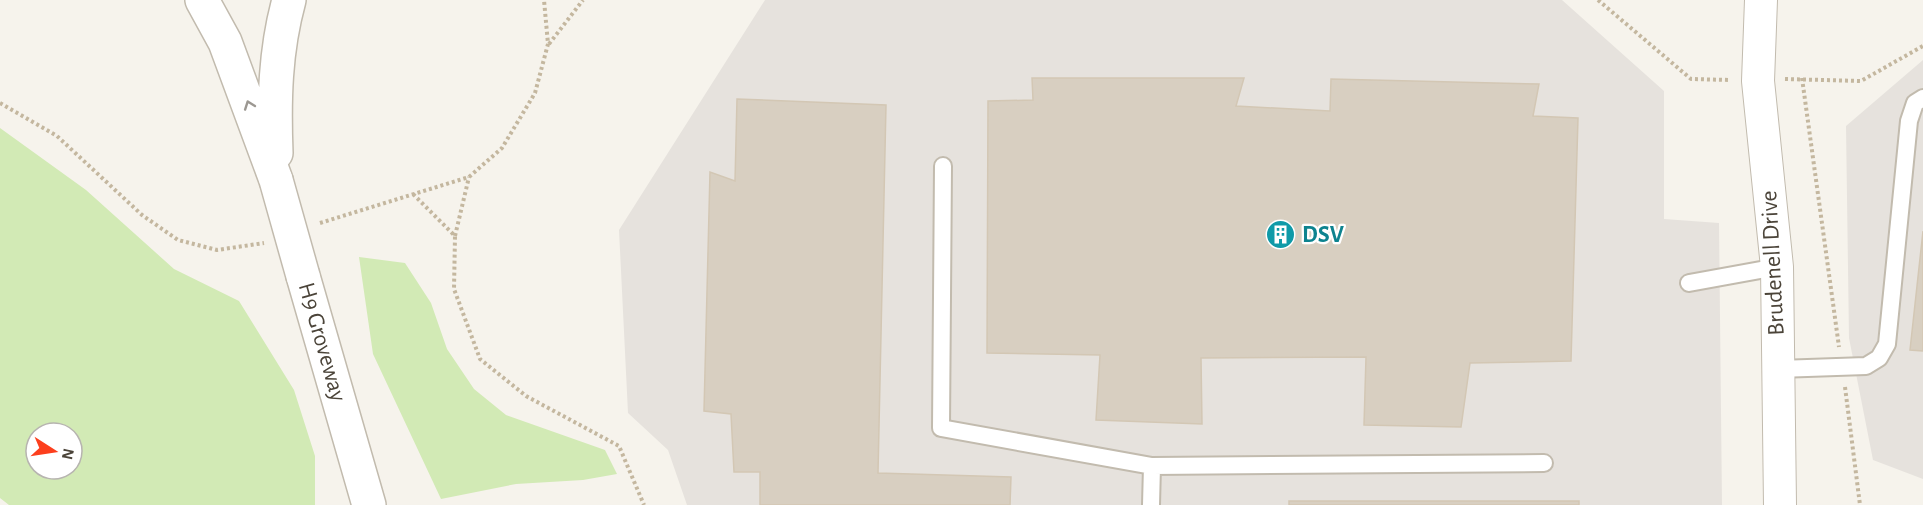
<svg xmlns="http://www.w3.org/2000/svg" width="1923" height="505" font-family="'Alegreya Sans',sans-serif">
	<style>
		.industrial { fill: #e6e2dd }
		.green { fill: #d2eab5; fill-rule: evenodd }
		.building { fill: #d8cfc1; stroke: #d3c7b4; stroke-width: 1.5 }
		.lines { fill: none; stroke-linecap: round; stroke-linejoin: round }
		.service-casing { stroke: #c2bbae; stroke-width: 20 }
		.minor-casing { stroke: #c2bbae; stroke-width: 34 }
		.tertiary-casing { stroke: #c2bbae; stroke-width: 36 }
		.path { stroke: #c4b79f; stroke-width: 4; stroke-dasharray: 3 3; stroke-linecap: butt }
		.service { stroke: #fff; stroke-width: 16 }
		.minor { stroke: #fff; stroke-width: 32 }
		.tertiary { stroke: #fff; stroke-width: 33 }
		.tertiary-bridge-casing { stroke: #c2bbae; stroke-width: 36; stroke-linecap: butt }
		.tertiary-bridge { stroke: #fff; stroke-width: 33 }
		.oneway { stroke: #9c9892 }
		.labels { text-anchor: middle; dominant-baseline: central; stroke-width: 4.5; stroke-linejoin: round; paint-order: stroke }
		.culture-label { font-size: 24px; font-weight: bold; fill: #0d838f; stroke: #fff; text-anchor: start }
		.street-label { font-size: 24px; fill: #4b4439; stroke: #fff }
	</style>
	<rect width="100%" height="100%" fill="#f6f3ec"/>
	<path class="industrial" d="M 765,0 L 1562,0 L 1664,91 L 1664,219 L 1719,223 L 1722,505 L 687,505 L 668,450 L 628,413 L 619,230 Z
		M 1923,60 L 1923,479 L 1873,460 L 1849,338 L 1846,126 Z"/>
	<path class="green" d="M 0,128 L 86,190 L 174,269 L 239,301 L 294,390 L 315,456 L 315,505 L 9,505 L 0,498 ZM 36,433 L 72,433 L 72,469 L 36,469 Z
		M 359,257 L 405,263 L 431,303 L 447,349 L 474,389 L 506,415 L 605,450 L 617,474 L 583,480 L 516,484 L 441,499 L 373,354 Z"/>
	<path class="building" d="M 1032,78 L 1244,78 L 1236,106 L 1330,111 L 1331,79 L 1539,84 L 1533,116 L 1578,118 L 1571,361 L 1470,363 L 1461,427 L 1364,425 L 1366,357 L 1201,358 L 1202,424 L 1096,420 L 1100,355 L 987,353 L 988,101 L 1033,100 Z
		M 737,99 L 886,105 L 878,473 L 1011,477 L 1010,505 L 760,505 L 760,472 L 734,472 L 731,414 L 704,411 L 710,172 L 735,181 Z
		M 1923,231 L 1923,351 L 1910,350 Z
		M 1289,501 L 1579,501 L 1579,505 L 1289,505 Z"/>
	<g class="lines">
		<defs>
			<path id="service" d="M 943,166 L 941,428 L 1152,466 L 1151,505
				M 1689,283 L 1777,267
				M 1778,369 L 1866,366 L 1879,358 L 1887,344 L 1909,121 L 1915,103 L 1923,98
				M 1152,466 L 1544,463"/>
			<path id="minor" d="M 1761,0 L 1758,81 L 1777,267 L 1780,505"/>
			<path id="tertiary" d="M 202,0 L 225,42 L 276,180
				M 276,153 C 274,100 275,51 289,0
				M 303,276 L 369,505"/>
		</defs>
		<use href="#service" class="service-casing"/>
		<use href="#minor" class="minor-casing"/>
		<use href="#tertiary" class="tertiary-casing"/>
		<path class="path" d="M 1598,0 L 1691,79 L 1730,80
			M 549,44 L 583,0
			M 1802,78 L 1839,347
			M 1785,79 L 1861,81 L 1923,46
			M 0,103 L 57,136 L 142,215 L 178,240 L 217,250 L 264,243
			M 413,194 L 455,236 L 454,289 L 480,359 L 526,396 L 619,446 L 644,505
			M 320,223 L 469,177 L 502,148 L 535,93 L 548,44 L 544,0
			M 455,236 L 469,177
			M 1845,387 L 1860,505"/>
		<use href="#service" class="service"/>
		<use href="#minor" class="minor"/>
		<use href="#tertiary" class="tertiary"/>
		<defs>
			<path id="tertiary-bridge" d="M 276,180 L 303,276"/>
		</defs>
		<use href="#tertiary-bridge" class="tertiary-bridge-casing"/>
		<use href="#tertiary-bridge" class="tertiary-bridge"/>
	</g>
	<defs><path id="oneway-chevron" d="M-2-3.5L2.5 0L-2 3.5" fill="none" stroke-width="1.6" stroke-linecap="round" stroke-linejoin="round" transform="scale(1.5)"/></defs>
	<use class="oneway" href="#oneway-chevron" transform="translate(249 105) rotate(-110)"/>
	<defs>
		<symbol id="building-disc" viewBox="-11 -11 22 22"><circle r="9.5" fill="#0f9aa8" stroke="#fff"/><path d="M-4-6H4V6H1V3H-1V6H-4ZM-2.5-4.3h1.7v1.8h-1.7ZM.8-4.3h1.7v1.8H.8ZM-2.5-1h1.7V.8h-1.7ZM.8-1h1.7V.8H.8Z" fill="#fff"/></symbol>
	</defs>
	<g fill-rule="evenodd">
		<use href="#building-disc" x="1264" y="218" width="33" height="33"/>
	</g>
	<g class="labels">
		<g class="culture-label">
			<text x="1302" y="235">DSV</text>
		</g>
		<g class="street-label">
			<text transform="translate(1773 263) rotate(-93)">Brudenell Drive</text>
			<text transform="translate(322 342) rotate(74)">H9 Groveway</text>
		</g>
	</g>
	<g transform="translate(54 451) rotate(102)"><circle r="28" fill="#ffffff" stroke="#b7b4b0" stroke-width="1.5"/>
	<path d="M0-4.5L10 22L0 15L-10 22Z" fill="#fc3f1d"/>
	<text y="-9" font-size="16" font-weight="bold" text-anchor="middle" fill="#4b4439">N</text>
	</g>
</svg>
